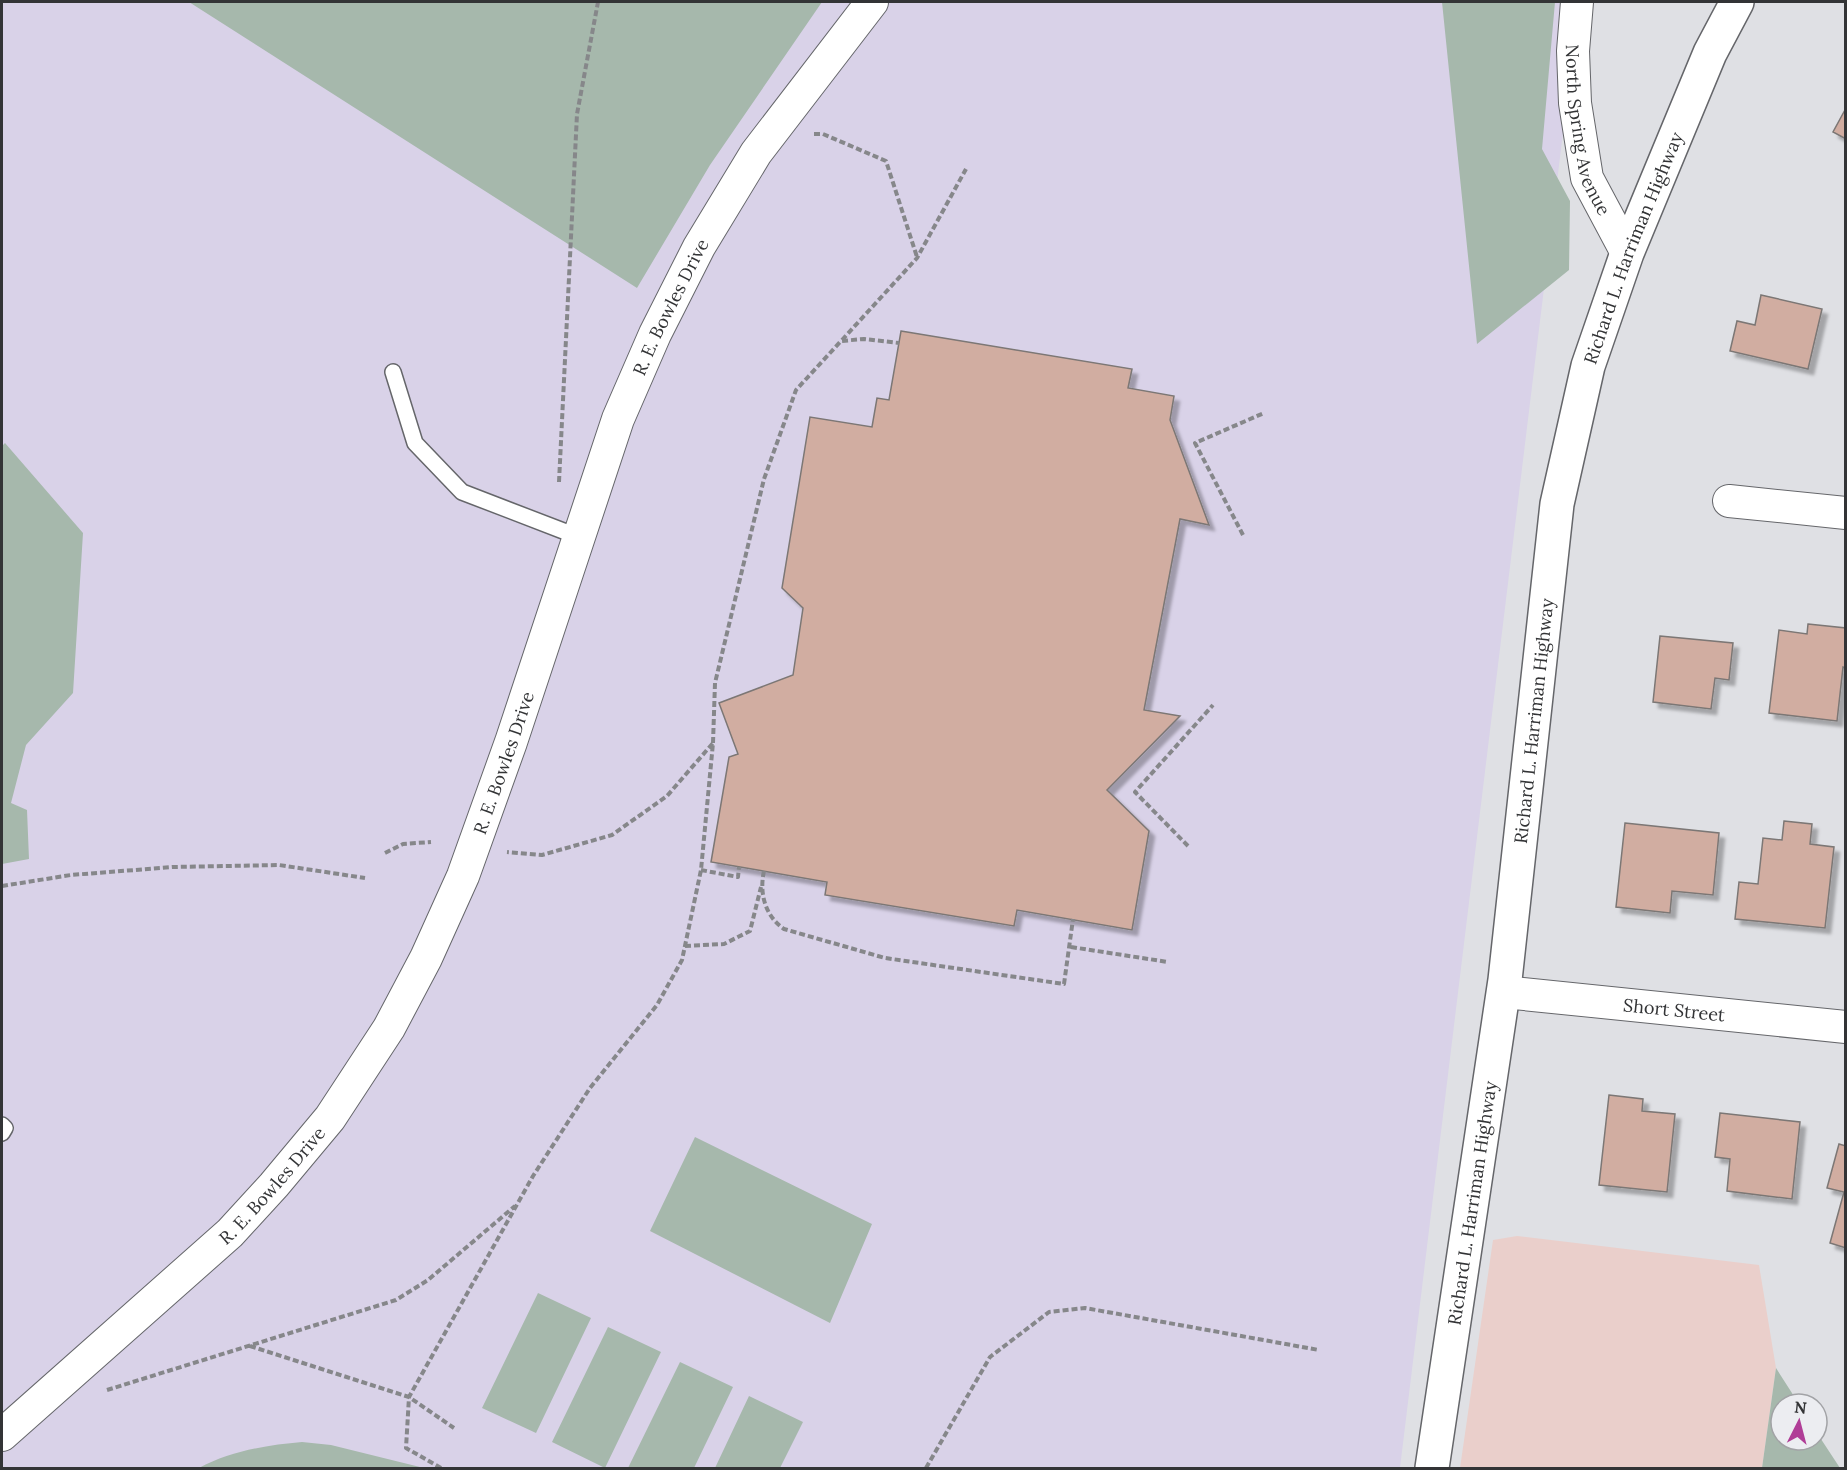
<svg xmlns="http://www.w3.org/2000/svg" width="1847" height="1470" font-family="Lora,serif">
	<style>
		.commercial { fill: #eacfcb }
		.education { fill: #d9d2e8 }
		.green { fill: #a6b8ac }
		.building { fill: #d1ada1; stroke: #7c7775; stroke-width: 1.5; filter: url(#shadow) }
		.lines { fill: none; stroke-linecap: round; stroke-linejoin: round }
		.service-casing { stroke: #65666a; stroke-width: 18 }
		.minor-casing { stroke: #65666a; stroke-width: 34 }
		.secondary-casing { stroke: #65666a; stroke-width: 36 }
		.path { stroke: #86878a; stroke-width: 4; stroke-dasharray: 6 3; stroke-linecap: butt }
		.service { stroke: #fff; stroke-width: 15 }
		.minor { stroke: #fff; stroke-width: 32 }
		.secondary { stroke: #fff; stroke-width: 33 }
		.labels { text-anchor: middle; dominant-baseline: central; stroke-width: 4.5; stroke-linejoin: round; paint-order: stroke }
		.street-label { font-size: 18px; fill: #333436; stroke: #ecedf1 }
	</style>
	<defs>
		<filter id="shadow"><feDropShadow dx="5.5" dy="5.5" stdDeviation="1.5" flood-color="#0004"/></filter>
	</defs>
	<rect width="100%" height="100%" fill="#dfe0e4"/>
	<path class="commercial" d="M 1517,1236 L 1759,1265 L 1776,1368 L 1762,1468 L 1460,1468 L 1493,1240 Z"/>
	<path class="education" d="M 2,2 L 1577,2 L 1573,51 L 1400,1468 L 2,1468 Z"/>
	<path class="green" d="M 189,2 L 822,2 L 710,165 L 637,288 Z
		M 1442,2 L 1555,2 L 1542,149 L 1570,201 L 1569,270 L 1477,344 Z
		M 5,443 L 83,533 L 73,693 L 26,745 L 11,803 L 27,810 L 29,859 L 2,864 L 2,446 Z
		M 695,1137 L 872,1224 L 830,1323 L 650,1231 Z
		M 538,1293 L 591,1318 L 536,1433 L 482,1408 Z
		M 608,1327 L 661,1352 L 605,1468 L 552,1442 Z
		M 680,1362 L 733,1387 L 694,1468 L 628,1468 Z
		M 1776,1368 L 1799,1404 L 1781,1404 L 1781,1440 L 1817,1440 L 1817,1433 L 1840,1468 L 1762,1468 Z
		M 749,1396 L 803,1422 L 780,1468 L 715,1468 Z
		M 302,1442 L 331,1445 L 424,1468 L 199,1468 C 230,1451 267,1445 302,1442 Z"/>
	<path class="building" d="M 1846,108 L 1846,139 L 1833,132 Z
		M 1761,295 L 1822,309 L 1808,369 L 1730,351 L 1737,321 L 1755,325 Z
		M 901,331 L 1132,369 L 1128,388 L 1174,396 L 1170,420 L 1209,525 L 1180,519 L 1144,710 L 1180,716 L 1107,790 L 1149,831 L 1132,930 L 1017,910 L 1014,926 L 825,895 L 827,882 L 711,862 L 729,757 L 738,754 L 719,703 L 793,675 L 803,608 L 782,588 L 810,417 L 872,427 L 877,398 L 889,400 Z
		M 1808,624 L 1846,628 L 1846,668 L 1843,667 L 1837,721 L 1769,713 L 1779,630 L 1807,634 Z
		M 1660,636 L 1733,643 L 1729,680 L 1715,678 L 1711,709 L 1653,702 Z
		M 1784,821 L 1812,824 L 1810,844 L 1834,847 L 1825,928 L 1735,919 L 1739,882 L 1758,884 L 1763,838 L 1782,840 Z
		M 1625,823 L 1719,833 L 1713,895 L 1672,891 L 1670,913 L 1616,907 Z
		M 1609,1095 L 1643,1099 L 1642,1111 L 1675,1114 L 1667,1192 L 1599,1185 Z
		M 1720,1113 L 1800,1122 L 1792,1199 L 1727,1191 L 1730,1159 L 1715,1157 Z
		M 1839,1144 L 1846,1146 L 1846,1248 L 1830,1243 L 1844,1192 L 1827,1188 Z"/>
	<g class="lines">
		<defs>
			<path id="service" d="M 393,372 L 415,443 L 462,492 L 579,537
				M 2,1125 L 5,1128 L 2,1133"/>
			<g id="minor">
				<path id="s1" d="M 1577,2 L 1573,51 L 1575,103 L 1587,178 L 1627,253"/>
				<path d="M 1729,501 L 1846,513"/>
				<path id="s2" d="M 1504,992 L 1846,1027"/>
				<path id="s3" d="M 2,1435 L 230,1233 L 274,1185 L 330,1118 L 389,1028 L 426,958 L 463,876 L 511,742 L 618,419 L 655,334 L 699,247 L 756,153 L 872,2"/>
			</g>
			<g id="secondary">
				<path id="s4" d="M 1432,1468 L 1505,980 L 1557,504 L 1588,366 L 1627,253 L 1710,53 L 1737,2"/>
			</g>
		</defs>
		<use href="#service" class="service-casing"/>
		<use href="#minor" class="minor-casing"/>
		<use href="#secondary" class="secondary-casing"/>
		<path class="path" d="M 814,134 L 823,134 L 886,161 L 917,257
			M 842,340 L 917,258 L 966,169
			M 559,482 L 577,114 L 598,2
			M 1243,535 L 1195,443 L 1264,413
			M 713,743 L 715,683 L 764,479 L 796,390 L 841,341 L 864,339 L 899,343
			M 1188,846 L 1135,792 L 1213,705
			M 385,853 L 403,844 L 431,842
			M 701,870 L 738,877 L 739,867
			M 764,871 C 759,893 765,916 784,929 L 885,958 L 1064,984 L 1073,919
			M 2,886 L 71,875 L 173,867 L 279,865 L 365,878
			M 685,946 L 724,944 L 750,931 L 761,887
			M 1071,947 L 1168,962
			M 250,1346 L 409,1397 L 454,1428
			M 107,1390 L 396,1300 L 428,1280 L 515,1206
			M 441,1468 L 406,1448 L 409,1397 L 533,1176 L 590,1088 L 657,1005 L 682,960 L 701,870 L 713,743 L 667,796 L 612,835 L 542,855 L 507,852
			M 926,1468 L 990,1357 L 1049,1312 L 1085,1308 L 1319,1350"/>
		<use href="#service" class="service"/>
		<use href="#minor" class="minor"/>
		<use href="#secondary" class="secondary"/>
	</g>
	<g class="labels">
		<g class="street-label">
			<text stroke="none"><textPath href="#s1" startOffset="130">North Spring Avenue</textPath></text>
			<text stroke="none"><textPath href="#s4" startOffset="1240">Richard L. Harriman Highway</textPath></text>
			<text stroke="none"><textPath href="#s3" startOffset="1340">R. E. Bowles Drive</textPath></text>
			<text stroke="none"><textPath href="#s4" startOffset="754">Richard L. Harriman Highway</textPath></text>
			<text stroke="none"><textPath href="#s3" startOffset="854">R. E. Bowles Drive</textPath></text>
			<text stroke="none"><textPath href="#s2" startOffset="171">Short Street</textPath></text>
			<text stroke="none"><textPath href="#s3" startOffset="368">R. E. Bowles Drive</textPath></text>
			<text stroke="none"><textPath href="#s4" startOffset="268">Richard L. Harriman Highway</textPath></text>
		</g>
	</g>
	<rect width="1847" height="1470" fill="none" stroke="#333436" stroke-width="6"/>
	<g transform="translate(1799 1422) rotate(6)"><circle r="28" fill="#ecedf1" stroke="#a2a3a6" stroke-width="1.5"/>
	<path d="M0-4.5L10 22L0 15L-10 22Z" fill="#b03d97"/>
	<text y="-9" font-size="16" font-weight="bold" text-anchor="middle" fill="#333436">N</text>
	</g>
</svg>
